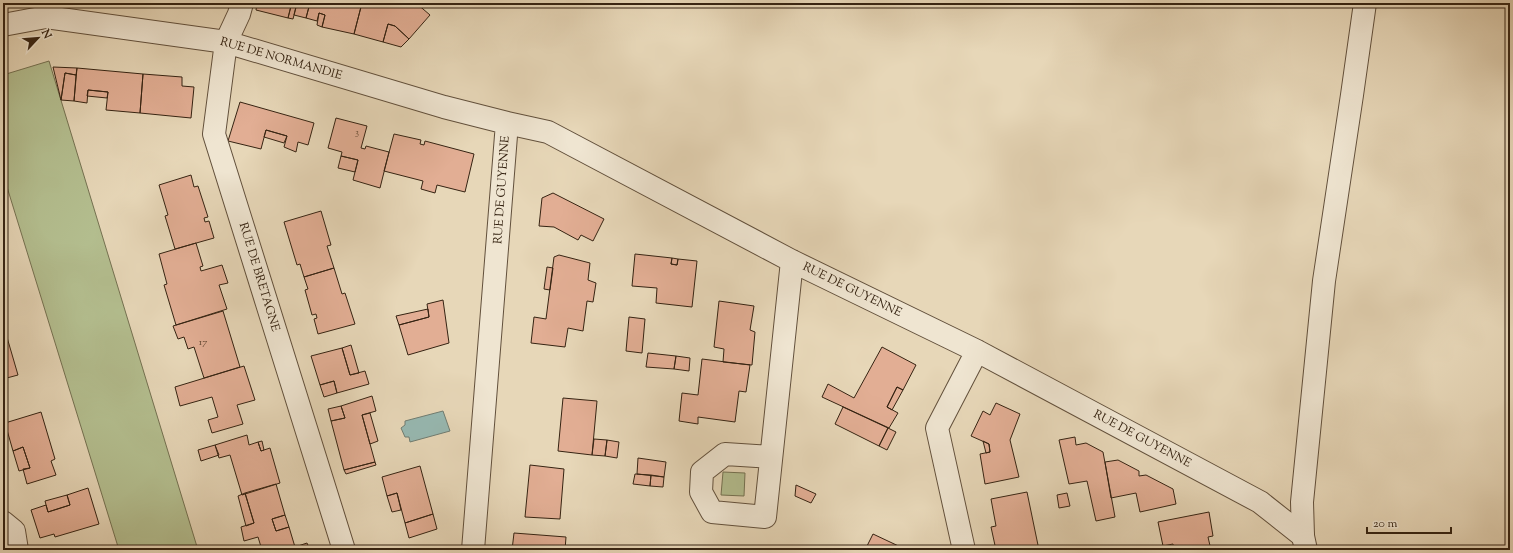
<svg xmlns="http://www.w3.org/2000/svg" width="1513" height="553" font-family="'Sorts Mill Goudy',serif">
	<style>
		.green { fill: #b4bf90; stroke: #747151 }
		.water { fill: #97b9b2; stroke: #707d72 }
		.building { fill: #e2ae94; stroke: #352312 }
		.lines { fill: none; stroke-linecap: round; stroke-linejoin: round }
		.minor-casing { stroke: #62503c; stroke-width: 24 }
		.tertiary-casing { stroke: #62503c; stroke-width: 24 }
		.minor { stroke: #efe5d1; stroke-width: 22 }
		.tertiary { stroke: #efe5d1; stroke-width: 22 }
		.labels { text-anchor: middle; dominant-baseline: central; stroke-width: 3.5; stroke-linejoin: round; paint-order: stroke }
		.number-label { font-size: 10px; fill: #604632 }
		.street-label { font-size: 12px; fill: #352312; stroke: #efe5d1 }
	</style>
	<rect width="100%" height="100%" fill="#e7d7b8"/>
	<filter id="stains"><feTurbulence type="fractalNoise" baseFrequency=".005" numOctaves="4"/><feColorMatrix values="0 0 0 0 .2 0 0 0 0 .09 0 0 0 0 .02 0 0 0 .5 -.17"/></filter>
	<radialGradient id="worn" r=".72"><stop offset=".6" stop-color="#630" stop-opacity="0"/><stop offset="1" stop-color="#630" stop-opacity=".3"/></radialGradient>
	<path class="green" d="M 49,61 L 198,550 L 119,550 L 3,174 L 3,75 Z
		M 723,472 L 745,473 L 744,496 L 721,495 Z"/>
	<path class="water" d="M 443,411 L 450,431 L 410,442 L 409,437 L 405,437 L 401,428 L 405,425 L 405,421 Z"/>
	<path class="building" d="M 257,3 L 310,3 L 306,18 L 294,15 L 296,7 L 291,6 L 288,18 L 256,10 Z
		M 310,3 L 362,3 L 354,34 L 322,27 L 325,15 L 319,13 L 317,21 L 306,18 Z
		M 362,3 L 389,4 L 390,3 L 416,3 L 430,15 L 409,39 L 395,26 L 388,24 L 383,42 L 354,34 Z
		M 291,6 L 296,7 L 293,19 L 288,18 Z
		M 319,13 L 325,15 L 322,27 L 317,25 Z
		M 388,24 L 395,26 L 409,39 L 401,47 L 383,42 Z
		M 53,67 L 77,68 L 76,75 L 65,73 L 61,100 Z
		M 77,68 L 143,74 L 140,113 L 106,110 L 108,92 L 88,90 L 87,103 L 74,101 Z
		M 65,73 L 76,75 L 74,101 L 61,100 Z
		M 143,74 L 182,77 L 182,86 L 194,87 L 191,118 L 140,113 Z
		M 88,90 L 108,92 L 107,98 L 87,96 Z
		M 240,102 L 314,123 L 308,145 L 298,142 L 296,152 L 284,147 L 287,136 L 266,130 L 261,149 L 228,141 Z
		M 336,118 L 367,126 L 361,148 L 365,149 L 366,146 L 389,152 L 380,188 L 353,180 L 358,160 L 341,156 L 342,152 L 328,148 Z
		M 266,130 L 287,136 L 284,143 L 264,137 Z
		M 394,134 L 421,140 L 420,144 L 424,145 L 425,141 L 474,154 L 465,192 L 437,185 L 435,193 L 421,189 L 423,181 L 384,171 Z
		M 341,156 L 358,160 L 355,172 L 338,168 Z
		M 191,175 L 194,187 L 198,186 L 208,217 L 204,218 L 205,222 L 209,221 L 214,238 L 175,249 L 165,216 L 168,215 L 159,185 Z
		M 553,193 L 604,219 L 593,241 L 581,235 L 578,240 L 554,227 L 539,226 L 542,198 Z
		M 321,211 L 331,245 L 327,246 L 334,268 L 304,277 L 300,264 L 297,265 L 284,222 Z
		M 196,243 L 203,266 L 200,267 L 201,271 L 222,265 L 228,283 L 219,285 L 227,309 L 176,325 L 164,285 L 167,284 L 159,254 Z
		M 635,254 L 672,258 L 671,264 L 677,265 L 678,259 L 697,261 L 692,307 L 656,303 L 657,288 L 632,286 Z
		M 559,255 L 590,263 L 588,280 L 596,283 L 593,302 L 587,301 L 583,331 L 568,328 L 565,347 L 531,343 L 534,317 L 546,319 L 554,257 Z
		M 672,258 L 678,259 L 677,265 L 671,264 Z
		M 547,267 L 553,268 L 550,290 L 544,289 Z
		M 334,268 L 342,294 L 345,293 L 355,324 L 318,334 L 314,319 L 317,318 L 316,314 L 312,315 L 305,290 L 308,289 L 304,277 Z
		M 443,300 L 449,343 L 408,355 L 399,325 L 429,317 L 427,304 Z
		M 719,301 L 754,306 L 750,330 L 755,332 L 752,365 L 723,362 L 724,349 L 714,347 Z
		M 428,309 L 429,317 L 399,325 L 396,316 Z
		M 223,311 L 240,367 L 204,378 L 194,347 L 188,349 L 184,337 L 178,339 L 173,326 Z
		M 629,317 L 645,319 L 642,353 L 626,351 Z
		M 3,327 L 4,327 L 18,375 L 3,379 Z
		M 351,345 L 359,373 L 350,375 L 342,348 Z
		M 882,347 L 916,365 L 903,390 L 897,387 L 887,407 L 898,413 L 889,428 L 822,397 L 828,384 L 854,398 Z
		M 342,348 L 350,375 L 365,371 L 369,384 L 337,393 L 334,381 L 320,385 L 311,356 Z
		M 648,353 L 676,356 L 674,369 L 646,367 Z
		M 676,356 L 690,358 L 689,371 L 674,369 Z
		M 702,359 L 750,365 L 746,392 L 739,391 L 735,422 L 698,417 L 698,424 L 679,421 L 682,393 L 698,395 Z
		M 244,366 L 255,400 L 237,405 L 243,424 L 212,433 L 208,420 L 218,417 L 212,397 L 180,406 L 175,387 Z
		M 334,381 L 337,393 L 324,397 L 320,385 Z
		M 897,387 L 903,390 L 892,410 L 887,407 Z
		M 372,396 L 376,411 L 362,415 L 375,462 L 344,470 L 331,421 L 345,418 L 341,406 Z
		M 563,398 L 597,401 L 592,455 L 558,451 Z
		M 996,403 L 1020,414 L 1010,440 L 1019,477 L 985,484 L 980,454 L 990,452 L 989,444 L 971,436 L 983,411 L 990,415 Z
		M 341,406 L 345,418 L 331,421 L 328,409 Z
		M 843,407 L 888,428 L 879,446 L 835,424 Z
		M 41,412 L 55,459 L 51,461 L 56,475 L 27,484 L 23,469 L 30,468 L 23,447 L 13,451 L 5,423 Z
		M 370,413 L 378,441 L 370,444 L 362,415 Z
		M 888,428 L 896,432 L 887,450 L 879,446 Z
		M 247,435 L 249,445 L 258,442 L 261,451 L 270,448 L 280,483 L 242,495 L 230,455 L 219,458 L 215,445 Z
		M 1075,437 L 1076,445 L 1086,443 L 1103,452 L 1115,517 L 1096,521 L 1087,481 L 1069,484 L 1059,440 Z
		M 594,439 L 607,440 L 605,456 L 592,455 Z
		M 607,440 L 619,442 L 617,458 L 605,456 Z
		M 262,441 L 264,450 L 261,451 L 258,442 Z
		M 983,441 L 989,444 L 990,452 L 986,453 Z
		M 215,445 L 219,455 L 201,461 L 198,450 Z
		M 23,447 L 30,468 L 19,471 L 13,451 Z
		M 638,458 L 666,462 L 664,477 L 637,474 Z
		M 1118,460 L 1139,471 L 1139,476 L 1146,475 L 1173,489 L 1176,504 L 1140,512 L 1136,493 L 1111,498 L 1105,462 Z
		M 375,462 L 376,465 L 346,474 L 344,470 Z
		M 530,465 L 564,469 L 560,519 L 525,517 Z
		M 420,466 L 433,514 L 405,523 L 397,493 L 387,496 L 382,477 Z
		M 635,474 L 651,475 L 650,486 L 633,484 Z
		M 651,475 L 664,477 L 663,487 L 650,486 Z
		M 276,484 L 285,515 L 272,519 L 276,531 L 289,527 L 295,547 L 284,550 L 262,550 L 258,537 L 244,541 L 241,527 L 254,523 L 245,493 Z
		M 796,485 L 816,494 L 811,503 L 795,496 Z
		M 88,488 L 99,524 L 55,537 L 54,534 L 40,538 L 31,510 L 46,505 L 48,512 L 70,505 L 67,495 Z
		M 1027,492 L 1039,550 L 996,550 L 991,527 L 996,526 L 991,499 Z
		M 245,493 L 254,523 L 246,526 L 238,496 Z
		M 397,493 L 401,510 L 392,512 L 387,496 Z
		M 1067,493 L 1070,506 L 1059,508 L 1057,495 Z
		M 67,495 L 70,505 L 48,512 L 45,501 Z
		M 1209,512 L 1213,536 L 1208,537 L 1211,550 L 1174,550 L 1173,544 L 1163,546 L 1158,522 Z
		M 433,514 L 437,529 L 409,538 L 405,523 Z
		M 285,515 L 289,527 L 276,531 L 272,519 Z
		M 514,533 L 566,537 L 565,550 L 512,550 Z
		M 873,534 L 907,550 L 875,550 L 867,546 Z
		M 307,543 L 310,550 L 284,550 L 295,547 Z"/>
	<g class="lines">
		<defs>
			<path id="minor" d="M 242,3 L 239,14 L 226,42 L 214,134 L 344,550
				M 3,25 L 46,17 L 226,42 L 444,107 L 507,123
				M 771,457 L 725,454 L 702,472 L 701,492 L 712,512 L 765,517 L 792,261
				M 3,522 L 14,531 L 17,550
				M 473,550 L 507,123 L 548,132 L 792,261 L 977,351 L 1260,502 L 1303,536
				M 964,550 L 937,428 L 977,351"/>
			<path id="tertiary" d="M 1306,550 L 1303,536 L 1302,502 L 1324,281 L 1352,95 L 1365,3"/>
		</defs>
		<use href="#minor" class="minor-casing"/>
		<use href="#tertiary" class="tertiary-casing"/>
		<use href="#minor" class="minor"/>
		<use href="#tertiary" class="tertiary"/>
	</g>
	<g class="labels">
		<g class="number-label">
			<text x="357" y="132">3</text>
			<text x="203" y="342">17</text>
		</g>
		<g class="street-label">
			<text transform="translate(281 59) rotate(16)">RUE DE NORMANDIE</text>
			<text transform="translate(502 190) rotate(-86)">RUE DE GUYENNE</text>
			<text transform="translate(259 277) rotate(73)">RUE DE BRETAGNE</text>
			<text transform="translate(852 290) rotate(26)">RUE DE GUYENNE</text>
			<text transform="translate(1142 439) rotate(28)">RUE DE GUYENNE</text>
		</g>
	</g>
	<rect width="1513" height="553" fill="none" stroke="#e7d7b8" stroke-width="16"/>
	<rect x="4" y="4" width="1505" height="545" fill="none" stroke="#352312" stroke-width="2"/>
	<rect x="8" y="8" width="1497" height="537" fill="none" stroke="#352312"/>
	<g transform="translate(38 38) rotate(64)" stroke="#efe5d1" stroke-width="3" paint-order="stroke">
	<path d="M0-3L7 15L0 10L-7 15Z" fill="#352312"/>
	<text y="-6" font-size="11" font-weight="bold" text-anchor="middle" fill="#352312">N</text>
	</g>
	<path d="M1367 527v6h84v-6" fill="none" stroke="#352312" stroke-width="2"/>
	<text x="1373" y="527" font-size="12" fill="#352312" stroke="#efe5d1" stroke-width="3" paint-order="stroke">20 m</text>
	<rect width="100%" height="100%" filter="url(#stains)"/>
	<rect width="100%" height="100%" fill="url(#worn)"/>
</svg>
